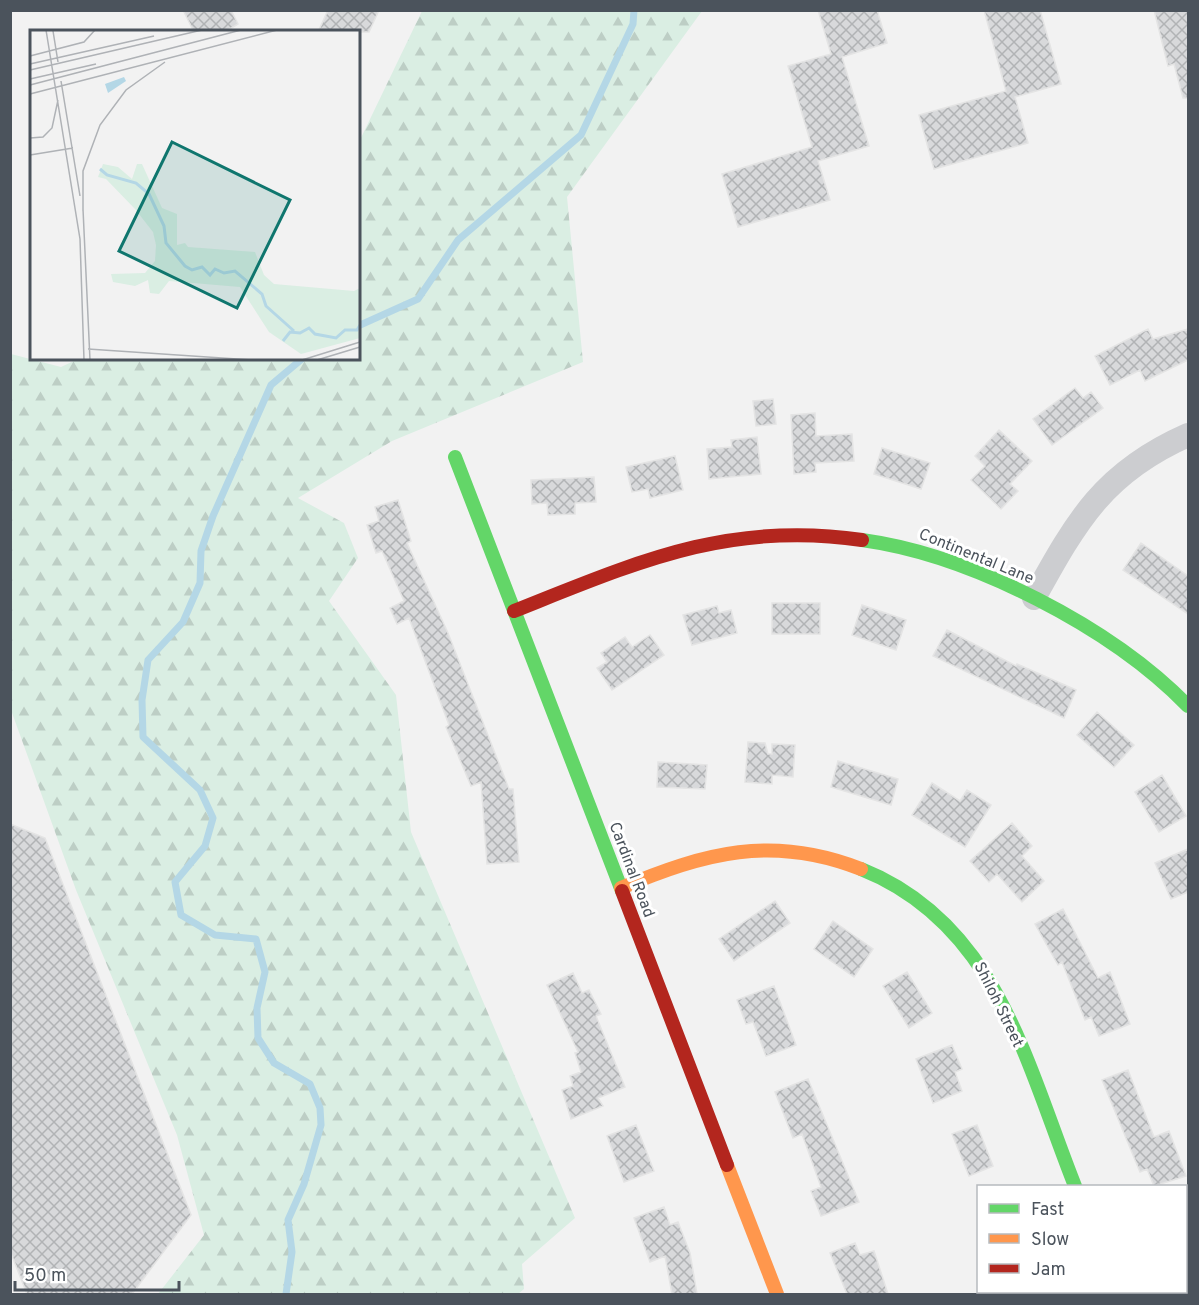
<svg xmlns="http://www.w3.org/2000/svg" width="1199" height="1305" font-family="Overpass,sans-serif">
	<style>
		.forest { fill: url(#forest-firs) }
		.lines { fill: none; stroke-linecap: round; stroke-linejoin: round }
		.stream { stroke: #b4d7e6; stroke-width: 7 }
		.building { fill: url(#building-cross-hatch); stroke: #e4e4e4; stroke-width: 1.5 }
		.street { stroke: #cccdd0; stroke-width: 24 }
		.fast { stroke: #63d668; stroke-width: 14 }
		.slow { stroke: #ff974d; stroke-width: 14 }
		.jam { stroke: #b3261e; stroke-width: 14 }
		.labels { text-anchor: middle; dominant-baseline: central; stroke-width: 6; stroke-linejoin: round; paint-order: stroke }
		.street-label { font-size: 16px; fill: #4b535c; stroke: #fff }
		.inset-river { fill: none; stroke: #b4d7e6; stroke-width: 3 }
		.inset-road { fill: none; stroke: #afb2b6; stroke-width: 1.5 }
		.view { fill: #0f766e; fill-opacity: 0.15; stroke: #0f766e; stroke-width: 3 }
		.inset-edge { fill: none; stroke: #4b535c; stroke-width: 3 }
	</style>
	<defs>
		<pattern id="forest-firs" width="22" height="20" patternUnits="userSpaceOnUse" patternTransform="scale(1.5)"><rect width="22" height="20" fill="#daeee3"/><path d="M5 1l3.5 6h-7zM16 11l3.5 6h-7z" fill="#bdcec5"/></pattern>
		<pattern id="building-cross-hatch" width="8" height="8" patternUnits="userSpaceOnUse" patternTransform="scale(1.5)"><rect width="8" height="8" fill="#d8d9db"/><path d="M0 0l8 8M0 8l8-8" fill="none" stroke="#b1b3b5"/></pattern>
	</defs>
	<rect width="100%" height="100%" fill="#f2f2f2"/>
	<path class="forest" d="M 422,11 L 702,11 L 567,197 L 583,362 L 392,441 L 298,498 L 344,523 L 358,558 L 329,601 L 396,695 L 411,832 L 575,1218 L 522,1264 L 524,1289 L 518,1294 L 158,1294 L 204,1235 L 177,1135 L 76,890 L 11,710 L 11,354 L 61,367 L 80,358 L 358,358 L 359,142 Z"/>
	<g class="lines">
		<path class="stream" d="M 358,326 L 418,299 L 458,240 L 581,135 L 633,24 L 634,10
			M 286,1294 L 292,1252 L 288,1220 L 304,1184 L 321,1125 L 320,1108 L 310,1084 L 274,1063 L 258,1038 L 257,1008 L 265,972 L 256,939 L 215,935 L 181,915 L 175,882 L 205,846 L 213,818 L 200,790 L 143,737 L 142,700 L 148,660 L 183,622 L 200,583 L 201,551 L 213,516 L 271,385 L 303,358"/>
	</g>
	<path class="building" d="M 183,10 L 231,10 L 238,24 L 225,32 L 194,32 Z
		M 328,10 L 379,10 L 369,32 L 318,32 Z
		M 818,10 L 877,10 L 887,43 L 842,57 L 869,146 L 818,161 L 830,200 L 738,227 L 722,174 L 812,147 L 788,66 L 831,54 Z
		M 984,10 L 1040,10 L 1061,84 L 1015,97 L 1028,143 L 934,169 L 919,115 L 1006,91 Z
		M 1154,10 L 1188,10 L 1188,98 L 1183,98 L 1174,64 L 1168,66 Z
		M 1148,329 L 1153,339 L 1188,329 L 1188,360 L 1145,381 L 1140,370 L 1110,385 L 1095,356 Z
		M 1075,388 L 1083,398 L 1091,392 L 1103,408 L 1052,445 L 1033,419 Z
		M 773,399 L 776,424 L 756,426 L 753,401 Z
		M 815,413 L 816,436 L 852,434 L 854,461 L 815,463 L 816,472 L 794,474 L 791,415 Z
		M 999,430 L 1032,461 L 1010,484 L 1018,491 L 1001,509 L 971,480 L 985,466 L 975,456 Z
		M 757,437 L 761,474 L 709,479 L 707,449 L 732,447 L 731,440 Z
		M 882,448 L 930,463 L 921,489 L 874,474 Z
		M 675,456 L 683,490 L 650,498 L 648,489 L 632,492 L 626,467 Z
		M 594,477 L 596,502 L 575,503 L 575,514 L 548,515 L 547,503 L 532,504 L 531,480 Z
		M 398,500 L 411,541 L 407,543 L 448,633 L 509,789 L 513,789 L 519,862 L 487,864 L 481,782 L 471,786 L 446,727 L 449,725 L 409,618 L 397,624 L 390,608 L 404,601 L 382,551 L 376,553 L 367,525 L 379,521 L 375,507 Z
		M 1141,543 L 1188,576 L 1188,614 L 1123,570 Z
		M 772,603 L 820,603 L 820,634 L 772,634 Z
		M 862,605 L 906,620 L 896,650 L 852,635 Z
		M 717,606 L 719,613 L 731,610 L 737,633 L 692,645 L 683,615 Z
		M 947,630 L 1016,666 L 1017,664 L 1076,690 L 1064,718 L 933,656 Z
		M 650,635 L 664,655 L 612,690 L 597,668 L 607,662 L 601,653 L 625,637 L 632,647 Z
		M 1097,712 L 1134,745 L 1114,767 L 1077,735 Z
		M 748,742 L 765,743 L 768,754 L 772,754 L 772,744 L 795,745 L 793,777 L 772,775 L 772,784 L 745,782 Z
		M 838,761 L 898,779 L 891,805 L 831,787 Z
		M 658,762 L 707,765 L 705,789 L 657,787 Z
		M 1162,775 L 1186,816 L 1159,832 L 1135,792 Z
		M 932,783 L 960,801 L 967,790 L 991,805 L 965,847 L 912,815 Z
		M 1012,823 L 1032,846 L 1022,856 L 1044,881 L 1022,902 L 997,874 L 989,882 L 970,861 Z
		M 10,824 L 45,838 L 191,1215 L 132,1294 L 27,1294 L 10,1251 Z
		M 1188,849 L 1188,892 L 1171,899 L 1155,863 Z
		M 775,901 L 790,923 L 734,961 L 719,939 Z
		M 1063,909 L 1098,978 L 1110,972 L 1130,1024 L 1099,1036 L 1091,1017 L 1085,1020 L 1062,962 L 1058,965 L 1035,924 Z
		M 833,921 L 873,949 L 854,977 L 814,949 Z
		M 907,972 L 932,1013 L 909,1028 L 883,986 Z
		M 573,973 L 582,993 L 589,990 L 601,1014 L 596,1016 L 625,1087 L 598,1098 L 603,1106 L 571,1119 L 562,1090 L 573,1086 L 570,1076 L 581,1072 L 575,1053 L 578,1052 L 547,985 Z
		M 774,986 L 796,1045 L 766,1056 L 753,1022 L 746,1024 L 737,1000 Z
		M 952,1045 L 962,1069 L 955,1072 L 962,1091 L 933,1103 L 916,1059 Z
		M 1128,1070 L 1154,1137 L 1169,1131 L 1186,1176 L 1154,1186 L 1147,1169 L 1140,1172 L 1102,1080 Z
		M 808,1079 L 859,1202 L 821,1216 L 811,1191 L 821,1187 L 802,1134 L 793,1138 L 775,1092 Z
		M 636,1125 L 654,1171 L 624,1182 L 607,1136 Z
		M 977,1125 L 993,1166 L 969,1176 L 952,1134 Z
		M 664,1207 L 670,1225 L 678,1222 L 690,1253 L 697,1294 L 672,1294 L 665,1256 L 650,1262 L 634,1218 Z
		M 855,1243 L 860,1255 L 874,1251 L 888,1294 L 847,1294 L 830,1253 Z"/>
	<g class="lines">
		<path class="street" d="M 1034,598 C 1077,520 1104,472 1188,435
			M 1117,1292 L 1118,1294"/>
		<path class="fast" d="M 455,457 L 622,891
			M 862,540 C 971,555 1111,627 1188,706
			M 861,869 C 997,923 1026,1063 1075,1186"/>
		<path class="slow" d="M 621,888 C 704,853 772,834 861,869
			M 727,1165 L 777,1294"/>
		<path class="jam" d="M 514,611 C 635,563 729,520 862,540
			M 622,891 L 727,1165"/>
	</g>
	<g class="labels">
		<g class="street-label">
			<text transform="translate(976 557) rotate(22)">Continental Lane</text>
			<text transform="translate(631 870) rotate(69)">Cardinal Road</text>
			<text transform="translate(998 1005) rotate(64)">Shiloh Street</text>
		</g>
	</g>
	<g transform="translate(30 30)">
		<rect width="330" height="330" fill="#f2f2f2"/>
		<path d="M 73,134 L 88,137 L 102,149 L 107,134 L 112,134 L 132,178 L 147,184 L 147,215 L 155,213 L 158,217 L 225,222 L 234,245 L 244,254 L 324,261 L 330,258 L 330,308 L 271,324 L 239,302 L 210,257 L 139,251 L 129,264 L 120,263 L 118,250 L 105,256 L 83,252 L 81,244 L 115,243 L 125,231 L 126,215 L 123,202 L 105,179 L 76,149 L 68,147 Z" fill="#daeee3"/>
		<path d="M 94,47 L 96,51 L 78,63 L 75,54 Z" fill="#b4d7e6"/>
		<path class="inset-river" d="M 70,139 L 77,145 L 106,153 L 119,164 L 134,196 L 136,213 L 155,236 L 162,240 L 172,237 L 180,245 L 185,239 L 194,243 L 205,241 L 232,264 L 236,276 L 264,301M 253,311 L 260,302 L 270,303 L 279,298 L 285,304 L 306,308 L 315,300 L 327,300 L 330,295"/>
		<path class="inset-road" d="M 16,0 L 50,209 L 54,330M 23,1 L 28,32M 0,26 L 54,12 L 65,0M 0,34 L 124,6M 0,40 L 172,0M 0,49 L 66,34M 31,51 L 50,166M 0,55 L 211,0M 0,64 L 247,0M 0,108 L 13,107 L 22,98 L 28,70M 0,125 L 43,118M 53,179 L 60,330M 53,181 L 53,141 L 70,95 L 96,60 L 135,32M 58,319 L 222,330M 272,330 L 330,312M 287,330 L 330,317"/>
		<path class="view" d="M 142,112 L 260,170 L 207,278 L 89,221 Z"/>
		<rect width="330" height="330" class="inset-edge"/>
	</g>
	<rect width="1199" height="1305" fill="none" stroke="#4b535c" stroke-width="24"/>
	<rect x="977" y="1185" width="210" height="108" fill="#ffffff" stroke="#b7babe" stroke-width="1.5"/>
	<rect x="989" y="1204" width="30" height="9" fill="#63d668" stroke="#b7babe" stroke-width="1.5"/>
	<text x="1031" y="1215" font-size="18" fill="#4b535c">Fast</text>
	<rect x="989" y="1234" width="30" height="9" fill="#ff974d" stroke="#b7babe" stroke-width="1.5"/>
	<text x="1031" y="1245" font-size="18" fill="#4b535c">Slow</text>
	<rect x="989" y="1264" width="30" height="9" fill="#b3261e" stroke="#b7babe" stroke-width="1.5"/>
	<text x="1031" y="1275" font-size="18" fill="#4b535c">Jam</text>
	<path d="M15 1281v9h164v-9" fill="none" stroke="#4b535c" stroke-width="3"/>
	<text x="24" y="1281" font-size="18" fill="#4b535c" stroke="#ffffff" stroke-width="4.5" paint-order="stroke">50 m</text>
</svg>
